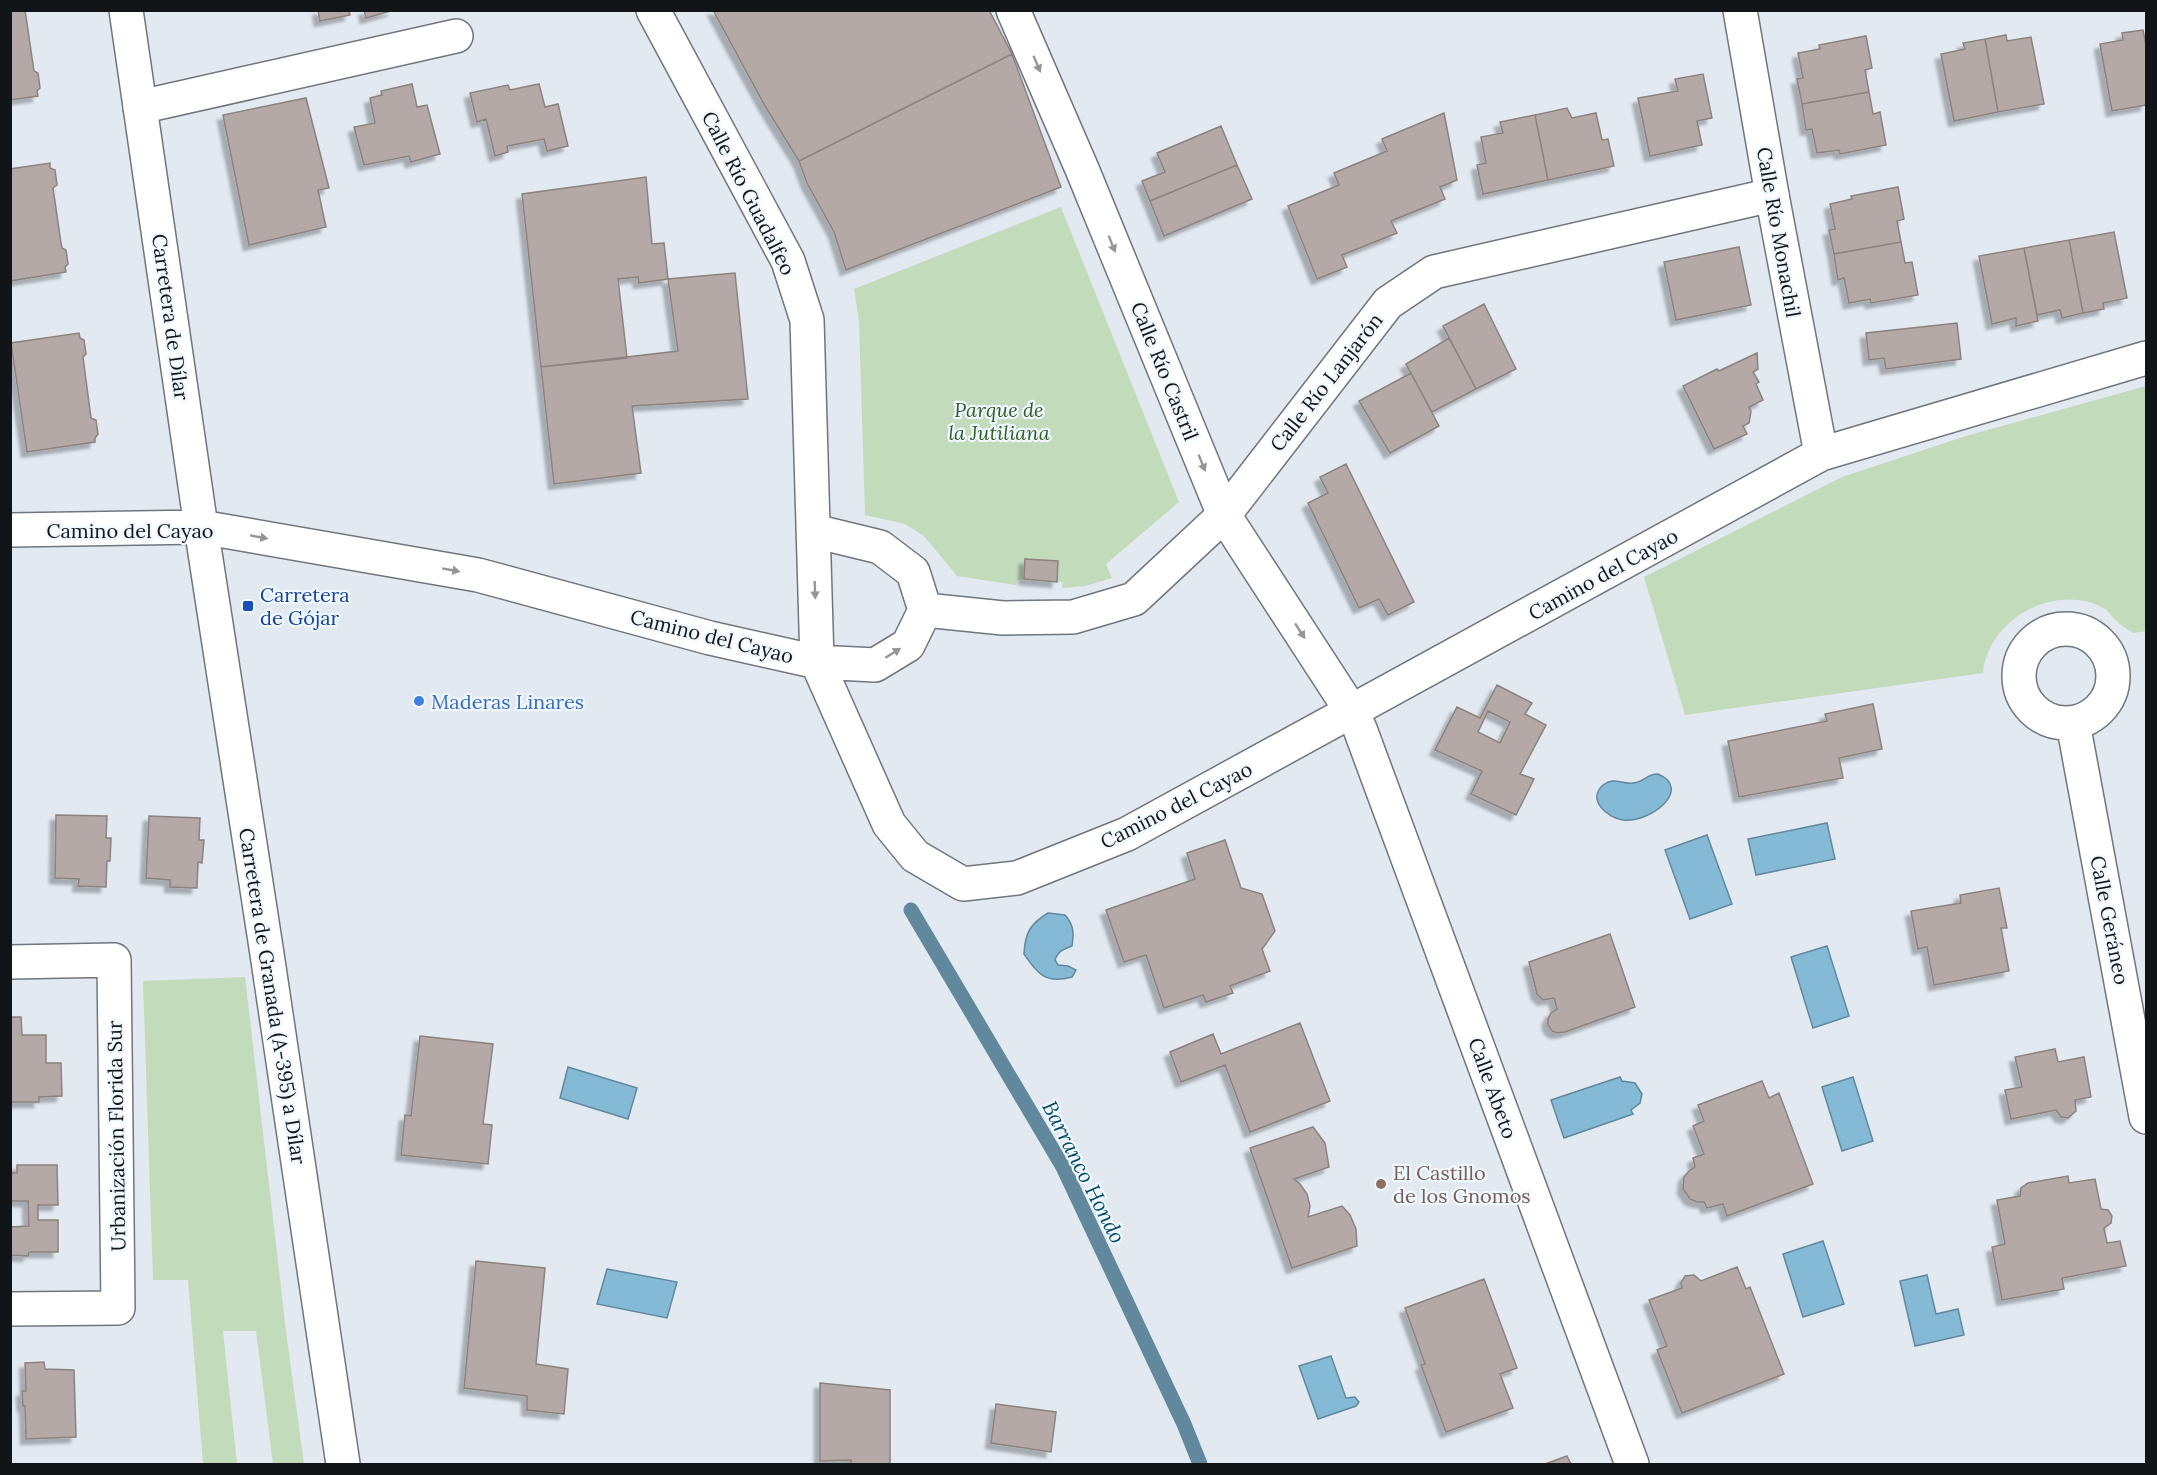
<svg xmlns="http://www.w3.org/2000/svg" width="2157" height="1475" font-family="Lora,serif">
	<style>
		.green { fill: #c2dbbb }
		.water { fill: #85bad7; stroke: #62889d; stroke-width: 1.5 }
		.lines { fill: none; stroke-linecap: round; stroke-linejoin: round }
		.stream { stroke: #62889d; stroke-width: 15 }
		.building { fill: #b4a9a6; stroke: #8c827e; stroke-width: 1.5; fill-rule: evenodd; filter: url(#shadow) }
		.minor-casing { stroke: #6f767d; stroke-width: 36 }
		.tertiary-casing { stroke: #6f767d; stroke-width: 36 }
		.minor { stroke: #fff; stroke-width: 33 }
		.tertiary { stroke: #fff; stroke-width: 33 }
		.oneway { fill: #949697 }
		.transit-dot { fill: #1a4fb4; stroke: #eff7ff; stroke-width: 2 }
		.shop-dot { fill: #3f7fe0; stroke: #eff7ff; stroke-width: 2 }
		.education-dot { fill: #8d6e63; stroke: #eff7ff; stroke-width: 2 }
		.labels { text-anchor: middle; dominant-baseline: central; stroke-width: 4.5; stroke-linejoin: round; paint-order: stroke }
		.street-label { font-size: 20px; fill: #121517; stroke: #eff7ff }
		.park-label { font-size: 20px; font-style: italic; fill: #325e25; stroke: #eff7ff }
		.transit-label { font-size: 20px; fill: #164399; stroke: #eff7ff; text-anchor: start }
		.shop-label { font-size: 20px; fill: #366cbe; stroke: #eff7ff; text-anchor: start }
		.education-label { font-size: 20px; fill: #785e54; stroke: #eff7ff; text-anchor: start }
		.water-label { font-size: 21px; font-style: italic; fill: #004865; stroke: #eff7ff }
	</style>
	<defs>
		<filter id="shadow"><feDropShadow dx="-5.5" dy="5.5" stdDeviation="1.5" flood-color="#0004"/></filter>
	</defs>
	<rect width="100%" height="100%" fill="#e2e9f1"/>
	<path class="green" d="M 1061,207 L 1179,502 L 1106,564 L 1112,578 L 1085,586 L 1062,588 L 1063,582 L 1057,582 L 1058,561 L 1025,559 L 1024,579 L 1017,580 L 1016,585 L 957,576 L 924,536 L 905,524 L 865,515 L 859,321 L 854,289 Z
		M 2146,386 L 2146,631 L 2133,633 C 2128,630 2122,626 2118,622 C 2113,619 2110,612 2105,609 C 2056,581 1988,619 1983,673 L 1685,715 L 1644,577 L 1842,477 L 1966,436 Z
		M 245,977 L 286,1331 L 304,1464 L 273,1464 L 256,1331 L 223,1331 L 237,1464 L 203,1464 L 188,1280 L 153,1280 L 143,981 Z"/>
	<path class="water" d="M 1658,774 C 1693,789 1651,823 1623,820 C 1608,818 1586,800 1603,785 C 1614,776 1622,785 1633,783 C 1645,782 1646,774 1658,774 Z
		M 1827,823 L 1835,859 L 1756,875 L 1748,839 Z
		M 1707,835 L 1732,904 L 1690,919 L 1665,850 Z
		M 1048,913 L 1065,915 C 1074,925 1074,934 1072,946 C 1064,949 1058,951 1055,960 L 1058,965 L 1068,966 L 1076,970 L 1072,977 C 1045,984 1039,975 1024,954 C 1025,933 1030,924 1048,913 Z
		M 1827,946 L 1849,1016 L 1813,1028 L 1791,957 Z
		M 568,1067 L 637,1088 L 628,1119 L 560,1098 Z
		M 1620,1077 L 1622,1081 L 1635,1083 L 1642,1094 L 1640,1103 L 1631,1110 L 1633,1114 L 1564,1138 L 1551,1100 Z
		M 1853,1077 L 1873,1141 L 1842,1151 L 1822,1087 Z
		M 1823,1241 L 1844,1304 L 1803,1317 L 1783,1254 Z
		M 607,1269 L 677,1282 L 667,1318 L 597,1304 Z
		M 1927,1275 L 1936,1314 L 1958,1309 L 1964,1335 L 1915,1346 L 1900,1281 Z
		M 1331,1356 L 1346,1398 L 1355,1397 L 1359,1402 L 1356,1406 L 1318,1419 L 1299,1366 Z"/>
	<g class="lines">
		<path class="stream" d="M 911,910 L 1063,1167 L 1184,1424 L 1200,1464"/>
	</g>
	<path class="building" d="M 10,10 L 25,10 L 34,71 L 38,73 L 40,88 L 37,91 L 38,96 L 10,100 Z
		M 318,10 L 352,10 L 349,11 L 350,15 L 320,21 Z
		M 364,10 L 394,10 L 366,18 Z
		M 713,10 L 989,10 L 1012,54 L 799,161 L 765,106 Z
		M 2143,30 L 2146,45 L 2146,105 L 2112,111 L 2100,44 L 2123,40 L 2122,33 Z
		M 2006,35 L 2007,41 L 2031,37 L 2044,104 L 1998,112 L 1985,39 Z
		M 1866,36 L 1872,68 L 1865,70 L 1869,92 L 1802,104 L 1797,79 L 1803,78 L 1798,53 L 1820,49 L 1819,45 Z
		M 1985,39 L 1998,112 L 1954,121 L 1941,54 L 1965,49 L 1963,43 Z
		M 1012,54 L 1061,187 L 846,270 L 834,232 L 807,183 L 799,161 Z
		M 1703,74 L 1712,118 L 1697,121 L 1702,145 L 1650,156 L 1638,98 L 1678,91 L 1675,79 Z
		M 412,84 L 417,107 L 427,105 L 440,154 L 411,162 L 409,156 L 364,165 L 354,127 L 375,123 L 370,98 L 382,95 L 381,91 Z
		M 539,84 L 545,107 L 558,104 L 568,146 L 547,151 L 544,139 L 507,146 L 508,152 L 495,156 L 486,119 L 477,122 L 470,93 L 508,85 L 510,90 Z
		M 1869,92 L 1873,114 L 1880,112 L 1886,145 L 1840,154 L 1839,150 L 1817,153 L 1812,129 L 1806,130 L 1802,104 Z
		M 306,98 L 329,188 L 318,190 L 326,227 L 249,245 L 223,115 Z
		M 1567,108 L 1572,118 L 1596,113 L 1602,140 L 1608,139 L 1614,166 L 1548,180 L 1535,115 Z
		M 1444,113 L 1457,180 L 1440,187 L 1445,199 L 1391,221 L 1397,233 L 1342,255 L 1347,267 L 1317,279 L 1288,206 L 1339,185 L 1334,173 L 1387,151 L 1382,139 Z
		M 1535,115 L 1548,180 L 1483,194 L 1477,165 L 1486,163 L 1481,137 L 1503,133 L 1500,122 Z
		M 1221,126 L 1237,165 L 1150,201 L 1142,181 L 1165,172 L 1157,153 Z
		M 50,163 L 50,168 L 55,170 L 57,185 L 53,188 L 61,243 L 62,248 L 66,250 L 68,264 L 65,267 L 66,272 L 10,281 L 10,169 Z
		M 1237,165 L 1252,199 L 1164,236 L 1150,201 Z
		M 646,177 L 652,244 L 664,243 L 668,279 L 639,283 L 638,277 L 618,279 L 627,358 L 541,367 L 522,194 Z
		M 1898,187 L 1904,219 L 1897,221 L 1901,242 L 1834,254 L 1829,230 L 1835,229 L 1830,204 L 1852,199 L 1851,196 Z
		M 2114,232 L 2127,298 L 2103,303 L 2104,309 L 2083,313 L 2069,240 Z
		M 2069,240 L 2083,313 L 2062,318 L 2060,310 L 2037,315 L 2024,248 Z
		M 1901,242 L 1905,263 L 1912,262 L 1918,295 L 1871,303 L 1870,299 L 1849,303 L 1844,278 L 1838,280 L 1834,254 Z
		M 1739,247 L 1751,305 L 1676,320 L 1664,262 Z
		M 2024,248 L 2038,321 L 2016,326 L 2016,318 L 1992,324 L 1979,256 Z
		M 735,273 L 748,399 L 632,406 L 641,473 L 554,484 L 541,367 L 678,351 L 668,279 Z
		M 1484,304 L 1516,369 L 1476,389 L 1443,326 Z
		M 1957,323 L 1961,359 L 1886,369 L 1884,358 L 1869,360 L 1866,333 Z
		M 79,333 L 80,338 L 84,340 L 86,354 L 83,357 L 91,418 L 96,420 L 98,434 L 95,438 L 95,442 L 27,452 L 11,343 Z
		M 1449,338 L 1476,389 L 1432,412 L 1406,364 Z
		M 1757,353 L 1758,369 L 1753,372 L 1759,382 L 1756,384 L 1763,400 L 1749,407 L 1751,411 L 1749,423 L 1743,426 L 1747,434 L 1714,449 L 1683,386 L 1717,369 L 1719,371 Z
		M 1411,373 L 1439,426 L 1390,453 L 1359,401 Z
		M 1346,464 L 1414,602 L 1388,615 L 1379,599 L 1359,608 L 1308,503 L 1328,493 L 1320,477 Z
		M 1025,559 L 1058,561 L 1057,582 L 1024,579 Z
		M 1497,685 L 1532,703 L 1525,714 L 1546,725 L 1520,774 L 1534,779 L 1516,815 L 1471,794 L 1482,771 L 1435,750 L 1457,707 L 1480,718 ZM 1488,711 L 1510,722 L 1500,743 L 1478,732 Z
		M 1873,704 L 1882,749 L 1839,758 L 1843,778 L 1739,797 L 1728,741 L 1827,721 L 1825,714 Z
		M 56,815 L 107,816 L 106,838 L 111,838 L 110,861 L 107,861 L 106,887 L 78,886 L 79,879 L 55,878 Z
		M 149,816 L 200,818 L 199,840 L 204,840 L 202,863 L 198,862 L 197,888 L 170,887 L 170,880 L 146,878 Z
		M 1225,840 L 1241,888 L 1262,894 L 1275,931 L 1262,949 L 1270,971 L 1230,986 L 1233,993 L 1206,1002 L 1203,995 L 1164,1008 L 1146,955 L 1124,962 L 1106,910 L 1195,879 L 1187,853 Z
		M 1999,888 L 2007,928 L 2001,928 L 2009,971 L 1934,985 L 1927,947 L 1918,949 L 1911,911 L 1961,903 L 1960,895 Z
		M 1610,934 L 1635,1007 L 1565,1032 L 1557,1033 L 1552,1031 L 1548,1025 L 1548,1019 L 1551,1013 L 1557,1009 L 1554,998 L 1543,1000 L 1537,994 L 1529,962 Z
		M 10,1017 L 21,1017 L 22,1035 L 46,1035 L 46,1063 L 61,1063 L 62,1096 L 39,1097 L 39,1102 L 10,1102 Z
		M 1300,1023 L 1330,1101 L 1250,1132 L 1225,1065 L 1181,1082 L 1170,1052 L 1213,1034 L 1221,1054 Z
		M 420,1036 L 493,1044 L 483,1124 L 492,1125 L 488,1164 L 401,1155 L 405,1115 L 411,1116 Z
		M 2055,1049 L 2058,1062 L 2084,1057 L 2091,1097 L 2075,1100 L 2076,1111 L 2068,1118 L 2061,1117 L 2056,1110 L 2011,1119 L 2005,1090 L 2022,1087 L 2015,1057 Z
		M 1762,1081 L 1769,1098 L 1779,1093 L 1813,1184 L 1727,1216 L 1723,1204 L 1707,1208 L 1704,1202 L 1697,1202 L 1690,1199 L 1683,1189 L 1684,1177 L 1689,1171 L 1695,1167 L 1693,1158 L 1704,1154 L 1693,1126 L 1704,1121 L 1698,1105 Z
		M 1313,1127 L 1325,1143 L 1329,1167 L 1294,1179 L 1300,1184 L 1307,1194 L 1310,1206 L 1308,1217 L 1342,1206 L 1350,1215 L 1356,1229 L 1357,1246 L 1292,1268 L 1250,1148 Z
		M 17,1165 L 57,1165 L 58,1205 L 38,1205 L 38,1220 L 58,1220 L 58,1252 L 29,1252 L 28,1256 L 10,1255 L 10,1227 L 29,1226 L 28,1201 L 10,1201 L 10,1173 L 17,1173 Z
		M 2068,1176 L 2069,1183 L 2095,1179 L 2101,1209 L 2108,1210 L 2112,1216 L 2111,1223 L 2104,1228 L 2107,1243 L 2120,1241 L 2126,1266 L 2062,1278 L 2064,1289 L 2002,1300 L 1992,1247 L 2005,1244 L 1997,1200 L 2020,1196 L 2021,1188 L 2028,1183 Z
		M 476,1261 L 545,1268 L 536,1364 L 568,1369 L 564,1414 L 527,1410 L 527,1396 L 464,1388 Z
		M 1737,1267 L 1746,1289 L 1750,1287 L 1784,1374 L 1682,1413 L 1657,1350 L 1667,1346 L 1649,1300 L 1682,1288 L 1681,1283 L 1685,1276 L 1694,1275 L 1701,1281 Z
		M 1484,1279 L 1517,1368 L 1500,1374 L 1513,1408 L 1446,1432 L 1421,1365 L 1425,1364 L 1405,1308 Z
		M 44,1362 L 45,1369 L 74,1370 L 76,1437 L 26,1439 L 25,1406 L 23,1406 L 22,1391 L 26,1391 L 25,1363 Z
		M 820,1383 L 890,1390 L 890,1464 L 851,1464 L 851,1460 L 820,1461 Z
		M 996,1404 L 1056,1412 L 1051,1452 L 991,1443 Z
		M 1567,1456 L 1571,1464 L 1545,1464 Z"/>
	<g class="lines">
		<defs>
			<path id="minor" d="M 1013,10 L 1082,169 L 1224,515 L 1352,712
				M 140,107 L 456,36
				M 925,610 L 1003,618 L 1073,617 L 1134,599 L 1224,515 L 1388,303 L 1434,272 L 1772,195
				M2019 676a47 47 0 1 1 94 0a47 47 0 1 1-94 0Z
				M 2073,723 L 2146,1117
				M 10,962 L 114,960 L 118,1308 L 10,1309"/>
			<path id="tertiary" d="M 126,10 L 201,527 L 267,954 L 343,1464
				M 653,10 L 788,261 L 807,320 L 817,662 L 889,824 L 915,856 L 963,884 L 1017,878 L 1127,834 L 1821,454 L 2146,358
				M 1740,10 L 1772,195 L 1821,454
				M 10,530 L 201,527 L 478,575 L 710,638 L 817,662 L 875,665 L 908,645 L 925,610 L 913,572 L 880,547 L 814,531
				M 1352,712 L 1360,729 L 1632,1464"/>
		</defs>
		<use href="#minor" class="minor-casing"/>
		<use href="#tertiary" class="tertiary-casing"/>
		<use href="#minor" class="minor"/>
		<use href="#tertiary" class="tertiary"/>
	</g>
	<defs><path id="oneway-solid" d="M-6-.8H1V-3.2L6.5 0L1 3.2V.8H-6Z" transform="scale(1.5)"/></defs>
	<g class="oneway">
		<use href="#oneway-solid" transform="translate(1037 64) rotate(67)"/>
		<use href="#oneway-solid" transform="translate(1112 244) rotate(68)"/>
		<use href="#oneway-solid" transform="translate(1202 463) rotate(68)"/>
		<use href="#oneway-solid" transform="translate(259 537) rotate(10)"/>
		<use href="#oneway-solid" transform="translate(451 570) rotate(10)"/>
		<use href="#oneway-solid" transform="translate(815 590) rotate(88)"/>
		<use href="#oneway-solid" transform="translate(1300 631) rotate(57)"/>
		<use href="#oneway-solid" transform="translate(893 653) rotate(-32)"/>
	</g>
	<rect class="transit-dot" x="242" y="600" width="12" height="12" rx="3"/>
	<circle class="shop-dot" cx="419" cy="701" r="6"/>
	<circle class="education-dot" cx="1381" cy="1184" r="6"/>
	<g class="labels">
		<g class="street-label">
			<text transform="translate(749 193) rotate(63)">Calle Río Guadalfeo</text>
			<text transform="translate(1779 232) rotate(80)">Calle Río Monachil</text>
			<text transform="translate(171 317) rotate(82)">Carretera de Dílar</text>
			<text transform="translate(1165 371) rotate(68)">Calle Río Castril</text>
			<text transform="translate(1326 382) rotate(-52)">Calle Río Lanjarón</text>
			<text x="130" y="530">Camino del Cayao</text>
			<text transform="translate(1603 574) rotate(-29)">Camino del Cayao</text>
			<text transform="translate(712 636) rotate(14)">Camino del Cayao</text>
			<text transform="translate(1176 805) rotate(-27)">Camino del Cayao</text>
			<text transform="translate(2110 920) rotate(79)">Calle Geráneo</text>
			<text transform="translate(273 996) rotate(81)">Carretera de Granada (A-395) a Dílar</text>
			<text transform="translate(1493 1088) rotate(70)">Calle Abeto</text>
			<text transform="translate(116 1136) rotate(-91)">Urbanización Florida Sur</text>
		</g>
		<g class="park-label">
			<text x="999" y="409">Parque de<tspan x="999" dy="23">la Jutiliana</tspan></text>
		</g>
		<g class="transit-label">
			<text x="260" y="594">Carretera<tspan x="260" dy="23">de Gójar</tspan></text>
		</g>
		<g class="shop-label">
			<text x="431" y="701">Maderas Linares</text>
		</g>
		<g class="education-label">
			<text x="1393" y="1172">El Castillo<tspan x="1393" dy="23">de los Gnomos</tspan></text>
		</g>
		<g class="water-label">
			<text transform="translate(1084 1172) rotate(63)">Barranco Hondo</text>
		</g>
	</g>
	<rect width="2157" height="1475" fill="none" stroke="#121517" stroke-width="24"/>
</svg>
